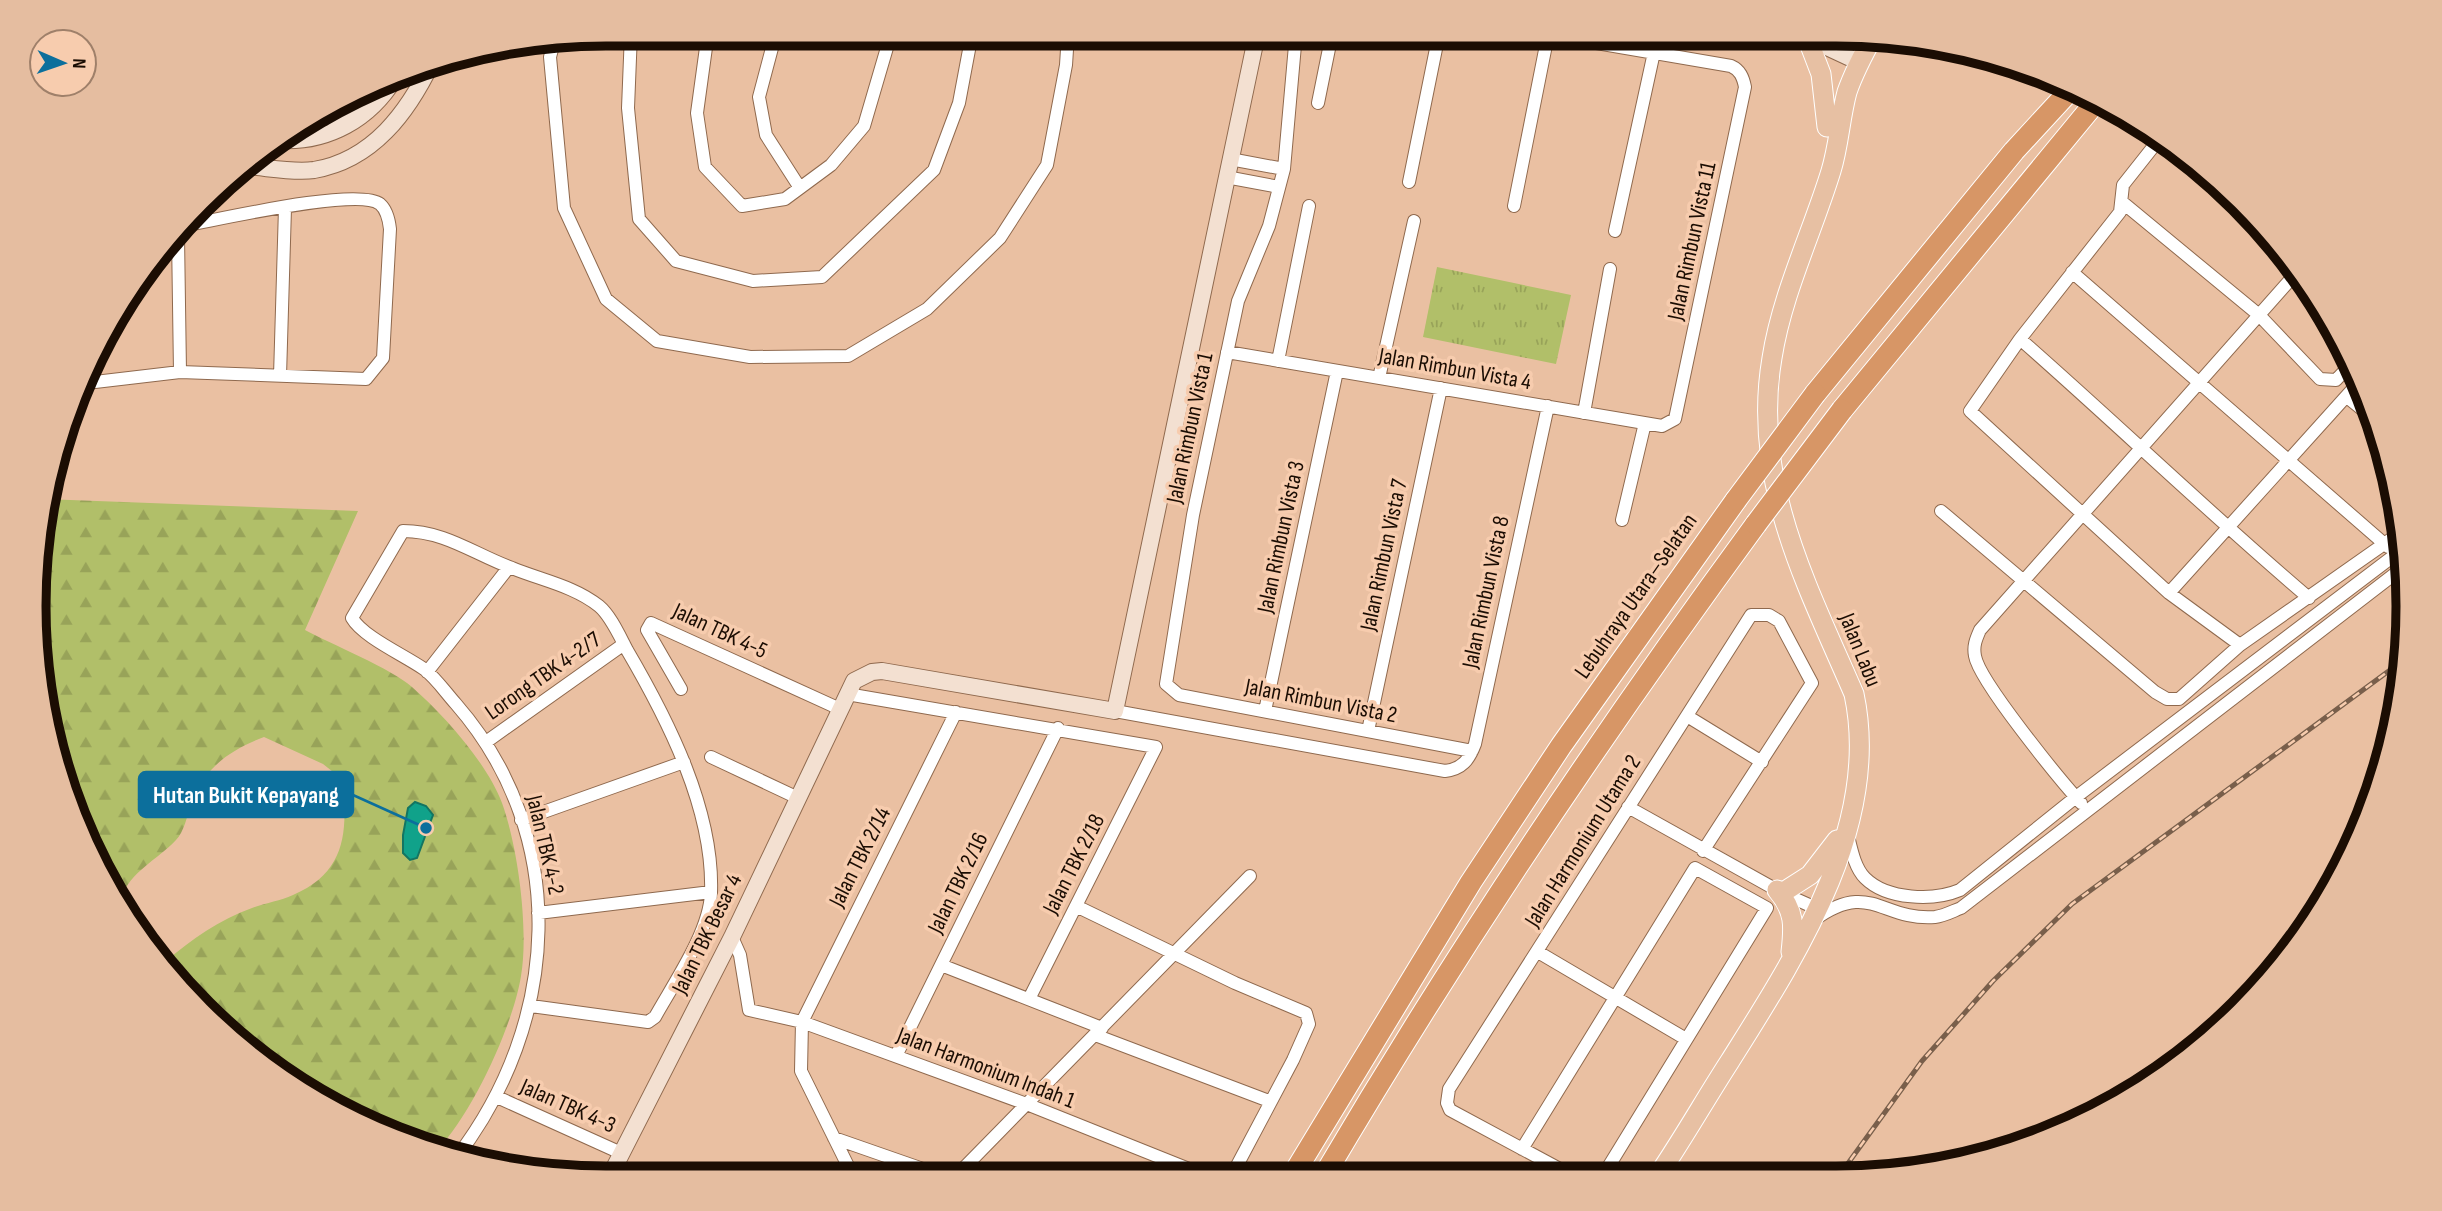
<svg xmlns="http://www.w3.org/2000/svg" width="2442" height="1211" font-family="'Sofia Sans Condensed',sans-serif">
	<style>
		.forest { fill: url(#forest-firs) }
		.park { fill: url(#park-tufts) }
		.water { fill: #10a28a; stroke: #137562; stroke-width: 2 }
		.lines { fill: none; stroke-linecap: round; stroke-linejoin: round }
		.street-casing { stroke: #8f694e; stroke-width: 14 }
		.secondary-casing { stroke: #8f694e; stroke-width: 18 }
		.primary-casing { stroke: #fff; stroke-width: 21 }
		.highway-casing { stroke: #fff; stroke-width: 23 }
		.street { stroke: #fff; stroke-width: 12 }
		.secondary { stroke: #f3e0d1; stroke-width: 16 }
		.primary { stroke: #e7c0a3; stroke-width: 19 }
		.highway { stroke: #d79666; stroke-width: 21 }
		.rail-casing { stroke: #795f4b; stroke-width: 5 }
		.rail { stroke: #f7ccae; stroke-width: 2.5; stroke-dasharray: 8; stroke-linecap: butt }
		.highway-bridge-casing { stroke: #fff; stroke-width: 23; stroke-linecap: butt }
		.highway-bridge { stroke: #d79666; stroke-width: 21 }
		.labels { text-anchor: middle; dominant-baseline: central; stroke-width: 7; stroke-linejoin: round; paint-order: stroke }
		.street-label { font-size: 23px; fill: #1b0d03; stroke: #f7ccae }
		.rim { fill: none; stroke: #1b0d03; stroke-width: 9 }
		.leader { fill: none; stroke: #0c6f9c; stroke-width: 2.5 }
		.callout-dot { fill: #0c6f9c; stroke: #f7ccae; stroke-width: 2.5 }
		.callout { fill: #0c6f9c; stroke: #0c6f9c; stroke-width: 2.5 }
		.callout-label { font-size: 24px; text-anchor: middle; font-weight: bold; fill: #fff }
	</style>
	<defs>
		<pattern id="forest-firs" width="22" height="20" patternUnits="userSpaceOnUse" patternTransform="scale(1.75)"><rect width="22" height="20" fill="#b1bf69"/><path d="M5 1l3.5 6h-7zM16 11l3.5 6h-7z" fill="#98a359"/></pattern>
		<pattern id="park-tufts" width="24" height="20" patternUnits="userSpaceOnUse" patternTransform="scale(1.75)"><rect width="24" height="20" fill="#b1bf69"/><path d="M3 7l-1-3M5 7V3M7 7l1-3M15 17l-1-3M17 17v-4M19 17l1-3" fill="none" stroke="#98a359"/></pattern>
	</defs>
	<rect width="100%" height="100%" fill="#eac0a2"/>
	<path class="forest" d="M 44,499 L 358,511 L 305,630 C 331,644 392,669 412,687 C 444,715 487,763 502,803 C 518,847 529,930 521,976 C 513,1026 472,1114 437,1150 L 353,1119 L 201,1010 L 166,961 C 192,939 219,920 252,908 C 265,903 280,901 293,895 C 347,872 348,830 342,779 L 323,764 L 264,737 C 228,751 204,768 191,805 C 187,816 184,832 176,840 C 157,860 131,871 121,898 L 92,858 L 38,680 Z"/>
	<path class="park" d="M 1437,267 L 1571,295 L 1556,364 L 1423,337 Z"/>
	<path class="water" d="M 415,802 L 426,806 L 433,815 L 417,858 L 410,860 L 403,853 L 403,835 L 408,808 Z"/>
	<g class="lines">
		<defs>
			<path id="street" d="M 631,33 L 628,108 L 639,219 L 676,261 L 753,281 L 822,277 L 934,170 L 959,103 L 972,34
				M 708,33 L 697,113 L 705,167 L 742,206 L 785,199 L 831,165 L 864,126 L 891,34
				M 776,33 L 759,97 L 766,135 L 800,188
				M 1296,34 L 1284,169 L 1269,226 L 1238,301 L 1193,515 L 1166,684 L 1179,695 L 1472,751
				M 554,42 L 550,57 L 564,208 L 606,299 L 657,341 L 750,357 L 848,356 L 927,309 L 1000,238 L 1047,165 L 1066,65 L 1068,34
				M 359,97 L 361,96
				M 1318,103 L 1332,34
				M 2161,137 L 2123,185 L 2120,212 L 2020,339 L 1970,411 L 2169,593 L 2240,645
				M 1230,159 L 1284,169
				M 1226,177 L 1279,187
				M 1409,182 L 1439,34
				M 2122,202 L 2259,315 L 2320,379 L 2336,380 L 2352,363
				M 1514,206 L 1548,35
				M 1615,231 L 1658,34
				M 178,236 L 180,372
				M 2072,272 L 2388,547
				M 2020,339 C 2117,424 2210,514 2309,598
				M 1227,352 L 1662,426 L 1675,419 L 1745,87 C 1743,77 1740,70 1731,66 L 1544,34
				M 1278,361 L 1309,206
				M 280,376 L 285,208
				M 1379,378 L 1414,221
				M 88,383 L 88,366
				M 78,384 L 180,372 L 366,379 L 383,358 L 390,229 C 389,220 387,210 380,204 C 359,187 221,219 188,225
				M 2347,397 L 2378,422
				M 1584,413 L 1610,269
				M 1941,511 L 2155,692 L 2167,699 L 2179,699 L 2240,645 L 2404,530
				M 1622,520 L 1645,423
				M 2169,593 L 2360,381
				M 427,672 L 509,567
				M 681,689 L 647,630 L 651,623 L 840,709
				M 847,694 L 1156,747 L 1029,999
				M 1115,711 L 1445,771 C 1462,769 1469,760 1475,744 L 1548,406
				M 1265,711 L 1337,371
				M 1687,716 L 1762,762
				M 1368,731 L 1441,388
				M 486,742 L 624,644
				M 711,757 L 798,798
				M 2081,803 C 2061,781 1979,681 1975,656 C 1973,646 1976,639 1980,630 L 2298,271
				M 1628,807 L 1782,893 L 1818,909
				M 521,820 L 684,762
				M 1847,832 C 1851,847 1854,867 1865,878 C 1887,900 1934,901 1960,890 L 2076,797 L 2404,548
				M 1076,906 L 1235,983 L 1306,1013 L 1309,1024 L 1293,1060 L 1232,1175
				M 538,913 L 711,892
				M 1814,920 C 1870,879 1881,921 1935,917 C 1944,916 1953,911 1961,908 L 2405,566
				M 732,937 L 740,955 L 749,1010 L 802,1022 L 1029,1105 L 1204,1175
				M 1538,952 L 1686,1039
				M 941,965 L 1102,1028
				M 1095,1035 L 1269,1101
				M 896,1056 L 1058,728
				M 497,1097 L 621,1153
				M 834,1138 L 943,1176
				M 1522,1149 L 1695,868 L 1767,908 L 1604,1174
				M 456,1158 C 560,1023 572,837 456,704 C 446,693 436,678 424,669 C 404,655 363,637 352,618 L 403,531 C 445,531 474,554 512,568 C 541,580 574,586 599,606 C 611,616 620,637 627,650 C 668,720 714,810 711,893 C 710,931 674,983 655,1017 L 648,1022 L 531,1006
				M 1569,1174 L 1450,1110 L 1447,1103 L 1449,1089 L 1751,615 L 1769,615 L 1779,621 L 1812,683 L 1703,851
				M 957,1175 L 1250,876
				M 853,1176 L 801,1071 L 802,1022 L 956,712"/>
			<path id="secondary" d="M 1799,34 L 1859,62
				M 1839,34 L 1867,47
				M 323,117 L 358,114
				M 279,140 C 328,143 370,119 395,78
				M 244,166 C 265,167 292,173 314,170 C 373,160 408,112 432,62
				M 610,1176 L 732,937 L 854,681 L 872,672 L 882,671 L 1115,711 L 1257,34"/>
			<path id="primary" d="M 1808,40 L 1821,74 L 1827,127
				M 1777,890 C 1795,911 1794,926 1791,952
				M 1782,893 L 1810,875 L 1837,840
				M 1659,1174 C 1684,1137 1706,1098 1730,1061 C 1796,956 1882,825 1854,694 C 1807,585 1751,481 1772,358 C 1782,294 1812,233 1831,171 C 1839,145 1840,118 1847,92 C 1854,72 1864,53 1874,35"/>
			<path id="highway" d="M 1815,394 L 2014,151 L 2074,86
				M 1842,410 L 2099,98
				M 1325,1174 C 1457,950 1602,734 1756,524
				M 1293,1175 L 1471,882 L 1561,746 L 1736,500"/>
		</defs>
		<use href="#street" class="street-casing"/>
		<use href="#secondary" class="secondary-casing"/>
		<use href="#primary" class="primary-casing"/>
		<use href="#highway" class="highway-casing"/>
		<use href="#street" class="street"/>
		<use href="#secondary" class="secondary"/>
		<use href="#primary" class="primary"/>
		<use href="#highway" class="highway"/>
		<defs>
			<path id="rail" d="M 1841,1173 L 1922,1061 L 1993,981 L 2072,904 L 2405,659"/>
		</defs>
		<use href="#rail" class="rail-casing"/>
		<use href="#rail" class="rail"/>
		<defs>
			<path id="highway-bridge" d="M 1736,500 L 1815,394
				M 1756,524 L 1842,410"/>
		</defs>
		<use href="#highway-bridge" class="highway-bridge-casing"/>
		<use href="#highway-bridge" class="highway-bridge"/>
	</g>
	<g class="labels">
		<g class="street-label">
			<text transform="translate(1692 241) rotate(-78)">Jalan Rimbun Vista 11</text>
			<text transform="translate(1455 369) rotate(10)">Jalan Rimbun Vista 4</text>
			<text transform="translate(1190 428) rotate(-78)">Jalan Rimbun Vista 1</text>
			<text transform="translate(1281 537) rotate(-78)">Jalan Rimbun Vista 3</text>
			<text transform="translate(1384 555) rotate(-78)">Jalan Rimbun Vista 7</text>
			<text transform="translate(1486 592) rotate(-78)">Jalan Rimbun Vista 8</text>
			<text transform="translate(1636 596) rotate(-55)">Lebuhraya Utara–Selatan</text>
			<text transform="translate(720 631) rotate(25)">Jalan TBK 4-5</text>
			<text transform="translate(1860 650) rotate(68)">Jalan Labu</text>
			<text transform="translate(543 676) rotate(-35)">Lorong TBK 4-2/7</text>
			<text transform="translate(1321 701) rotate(11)">Jalan Rimbun Vista 2</text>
			<text transform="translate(1583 841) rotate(-58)">Jalan Harmonium Utama 2</text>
			<text transform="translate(545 845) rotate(77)">Jalan TBK 4-2</text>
			<text transform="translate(860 857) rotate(-63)">Jalan TBK 2/14</text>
			<text transform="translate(1074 864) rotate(-63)">Jalan TBK 2/18</text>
			<text transform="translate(958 883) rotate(-64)">Jalan TBK 2/16</text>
			<text transform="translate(707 934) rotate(-64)">Jalan TBK Besar 4</text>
			<text transform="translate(986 1068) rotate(21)">Jalan Harmonium Indah 1</text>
			<text transform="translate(568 1106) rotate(24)">Jalan TBK 4-3</text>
		</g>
	</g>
	<path d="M0 0H2442V1211H0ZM606 46H1836A560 560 0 0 1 2396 606V606A560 560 0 0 1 1836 1166H606A560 560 0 0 1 46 606V606A560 560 0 0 1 606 46Z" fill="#e5bda0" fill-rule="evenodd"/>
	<path class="rim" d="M606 46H1836A560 560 0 0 1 2396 606V606A560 560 0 0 1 1836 1166H606A560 560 0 0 1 46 606V606A560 560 0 0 1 606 46Z"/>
	<path class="leader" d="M426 828L353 795"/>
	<circle class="callout-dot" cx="426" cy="828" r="7"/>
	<rect class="callout" x="139" y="772" width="214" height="45" rx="7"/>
	<g class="callout-label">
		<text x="246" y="803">Hutan Bukit Kepayang</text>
	</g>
	<g transform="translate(63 63) rotate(92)"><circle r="33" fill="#f7ccae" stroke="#9f806a" stroke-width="2"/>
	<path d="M0-5L12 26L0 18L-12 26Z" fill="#0c6f9c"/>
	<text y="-10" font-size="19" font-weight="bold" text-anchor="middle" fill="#1b0d03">N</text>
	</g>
</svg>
